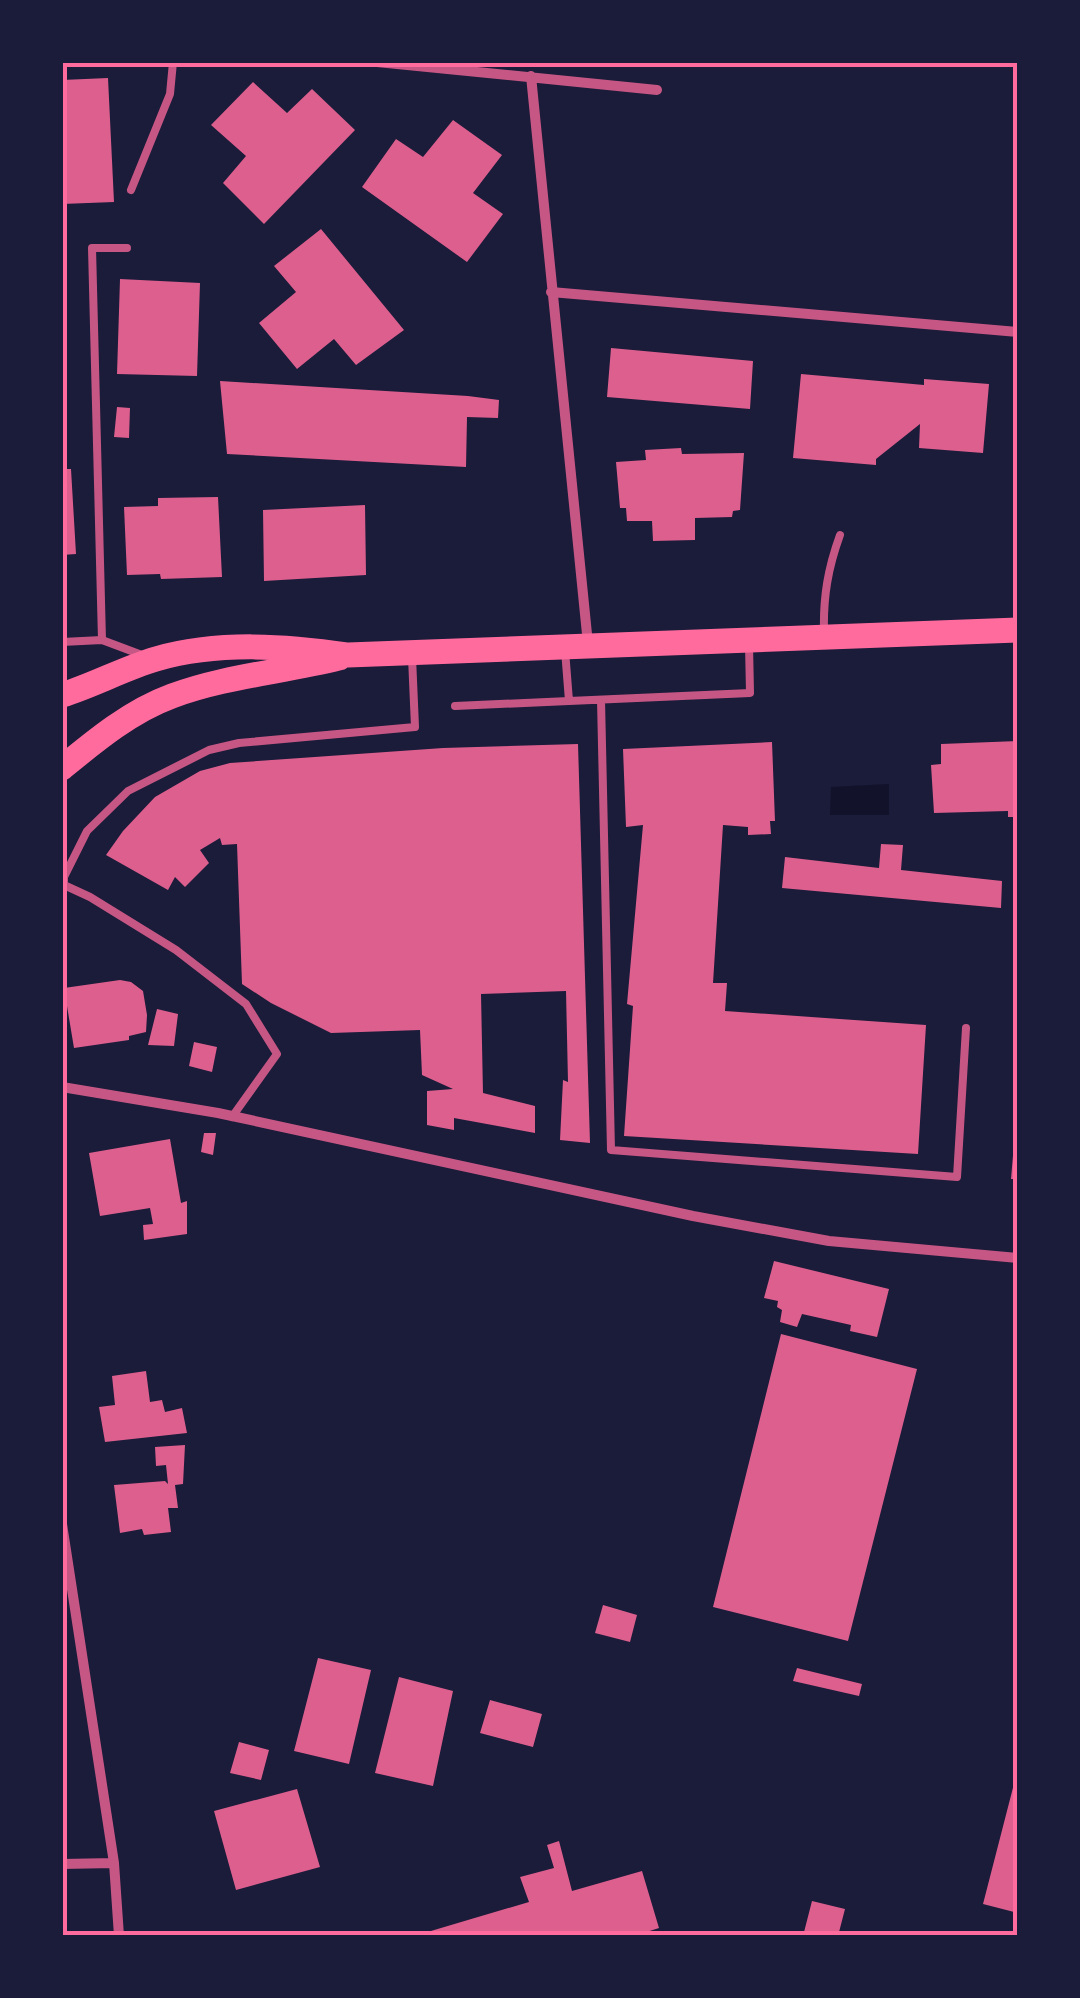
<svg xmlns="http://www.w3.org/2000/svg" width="1080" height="1998" font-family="'Fira Sans Condensed',sans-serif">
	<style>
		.water { fill: #12122b }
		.building { fill: #dd5f8e }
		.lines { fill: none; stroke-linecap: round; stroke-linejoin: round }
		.service { stroke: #c65784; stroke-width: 8 }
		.minor { stroke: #c65784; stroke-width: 10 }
		.primary { stroke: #ff6b9d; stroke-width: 25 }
		.neatline { fill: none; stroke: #ff6b9d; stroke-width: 4 }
	</style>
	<rect width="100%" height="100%" fill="#1b1b3a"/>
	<path class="water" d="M 889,784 L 889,815 L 830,815 L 831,787 Z"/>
	<path class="building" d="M 108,78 L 114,202 L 62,204 L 62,80 Z
		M 253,82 L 287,113 L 312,89 L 355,130 L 264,224 L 223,183 L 246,156 L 211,125 Z
		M 453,120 L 502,155 L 473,193 L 503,214 L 467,262 L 362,187 L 396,139 L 423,157 Z
		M 321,229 L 404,330 L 356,365 L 334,339 L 297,369 L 259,323 L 296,292 L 274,266 Z
		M 120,279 L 200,283 L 197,376 L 117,374 Z
		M 611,348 L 753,361 L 750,409 L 607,397 Z
		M 801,374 L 924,385 L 924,379 L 989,384 L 983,453 L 919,448 L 920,424 L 876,459 L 876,465 L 793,458 Z
		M 220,381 L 468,396 L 499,400 L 498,418 L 467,417 L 466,467 L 227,454 Z
		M 117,407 L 130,408 L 129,438 L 114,437 Z
		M 681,448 L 682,454 L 744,453 L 740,510 L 733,511 L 732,517 L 695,518 L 695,540 L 653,541 L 652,521 L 627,521 L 626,508 L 620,508 L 616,462 L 646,460 L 645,450 Z
		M 62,469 L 71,469 L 76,554 L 62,555 Z
		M 218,497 L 222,577 L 161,579 L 160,574 L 127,575 L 124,507 L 158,506 L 158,498 Z
		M 365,505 L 366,575 L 264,581 L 263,510 Z
		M 1018,741 L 1018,817 L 1008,817 L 1008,811 L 934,813 L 931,765 L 941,764 L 941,744 Z
		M 772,742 L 775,821 L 770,821 L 771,834 L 748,835 L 748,827 L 723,825 L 713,983 L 727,983 L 725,1011 L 926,1025 L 918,1154 L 624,1136 L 633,1006 L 627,1004 L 643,825 L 626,827 L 623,749 Z
		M 578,744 L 590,1143 L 560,1140 L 563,1080 L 568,1082 L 566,991 L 481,994 L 483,1093 L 535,1106 L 535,1133 L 454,1118 L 454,1130 L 427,1125 L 427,1091 L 453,1089 L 422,1075 L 420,1030 L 331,1033 L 271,1003 L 242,984 L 237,844 L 222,845 L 220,838 L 200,850 L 209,863 L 185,887 L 175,877 L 168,890 L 106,855 L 123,831 L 155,797 L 200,771 L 230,763 L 443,748 Z
		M 881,844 L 903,845 L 901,870 L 1002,881 L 1001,908 L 782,888 L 785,857 L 879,868 Z
		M 120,980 L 131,982 L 143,991 L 147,1015 L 146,1032 L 129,1036 L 129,1040 L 74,1048 L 64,988 Z
		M 157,1009 L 178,1014 L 174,1046 L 148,1045 Z
		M 194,1042 L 217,1047 L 212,1072 L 189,1066 Z
		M 1015,1132 L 1018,1132 L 1018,1179 L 1011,1179 Z
		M 204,1133 L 216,1133 L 213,1155 L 201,1152 Z
		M 170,1139 L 181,1203 L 187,1201 L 187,1234 L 144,1240 L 143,1225 L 153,1224 L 150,1208 L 100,1216 L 89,1153 Z
		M 774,1261 L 889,1289 L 877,1337 L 850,1331 L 851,1325 L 802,1314 L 797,1327 L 780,1322 L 782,1310 L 777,1307 L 778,1301 L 764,1298 Z
		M 781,1334 L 917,1369 L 848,1641 L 713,1607 Z
		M 146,1371 L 150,1402 L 162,1400 L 165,1412 L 182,1408 L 187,1433 L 105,1442 L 99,1407 L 115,1405 L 112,1376 Z
		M 185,1445 L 183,1484 L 175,1485 L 178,1508 L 168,1508 L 171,1532 L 144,1535 L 142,1529 L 120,1533 L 114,1485 L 165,1481 L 168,1484 L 166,1465 L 156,1466 L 155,1447 Z
		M 603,1605 L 637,1615 L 630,1642 L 595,1633 Z
		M 318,1658 L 371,1670 L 349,1764 L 294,1751 Z
		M 797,1668 L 862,1684 L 859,1696 L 793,1681 Z
		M 399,1677 L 453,1691 L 433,1786 L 375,1773 Z
		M 490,1700 L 542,1714 L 533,1747 L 480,1733 Z
		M 239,1742 L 269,1750 L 261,1780 L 230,1773 Z
		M 1016,1776 L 1018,1776 L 1018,1913 L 983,1904 Z
		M 297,1789 L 320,1867 L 236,1890 L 214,1811 Z
		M 559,1841 L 572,1891 L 642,1871 L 659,1928 L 634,1936 L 414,1936 L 529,1902 L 520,1877 L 554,1868 L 547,1845 Z
		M 812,1901 L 845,1909 L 838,1936 L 803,1936 Z"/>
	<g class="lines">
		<path class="service" d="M 131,190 L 170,94 L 173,62
			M 824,633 C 823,597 828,568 840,535
			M 102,640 L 92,248 L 127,248
			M 62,642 L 102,640 L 142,655
			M 601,700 L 611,1150 L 957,1177 L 966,1028
			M 569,701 L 750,693 L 749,644
			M 455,706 L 569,701 L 565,650
			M 232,1117 L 277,1054 L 246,1004 L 176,950 L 90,897 L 64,885 L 64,877 L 87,831 L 128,791 L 209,750 L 239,743 L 415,727 L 412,657"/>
		<path class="minor" d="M 377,62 L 657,90
			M 531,76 L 588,644
			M 551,292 L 1018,332
			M 62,1087 L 218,1113 L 693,1216 L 829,1241 L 1018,1258
			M 62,1524 L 114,1863 L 119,1936
			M 62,1864 L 114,1863"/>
		<path class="primary" d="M 62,695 C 94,685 125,668 156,659 C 218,641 286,646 348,655 L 1018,630
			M 62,768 C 96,740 131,711 172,696 C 225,676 284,672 339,658"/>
	</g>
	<rect width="1080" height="1998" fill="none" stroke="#1b1b3a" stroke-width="130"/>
	<rect x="65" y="65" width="950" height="1868" class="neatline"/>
</svg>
